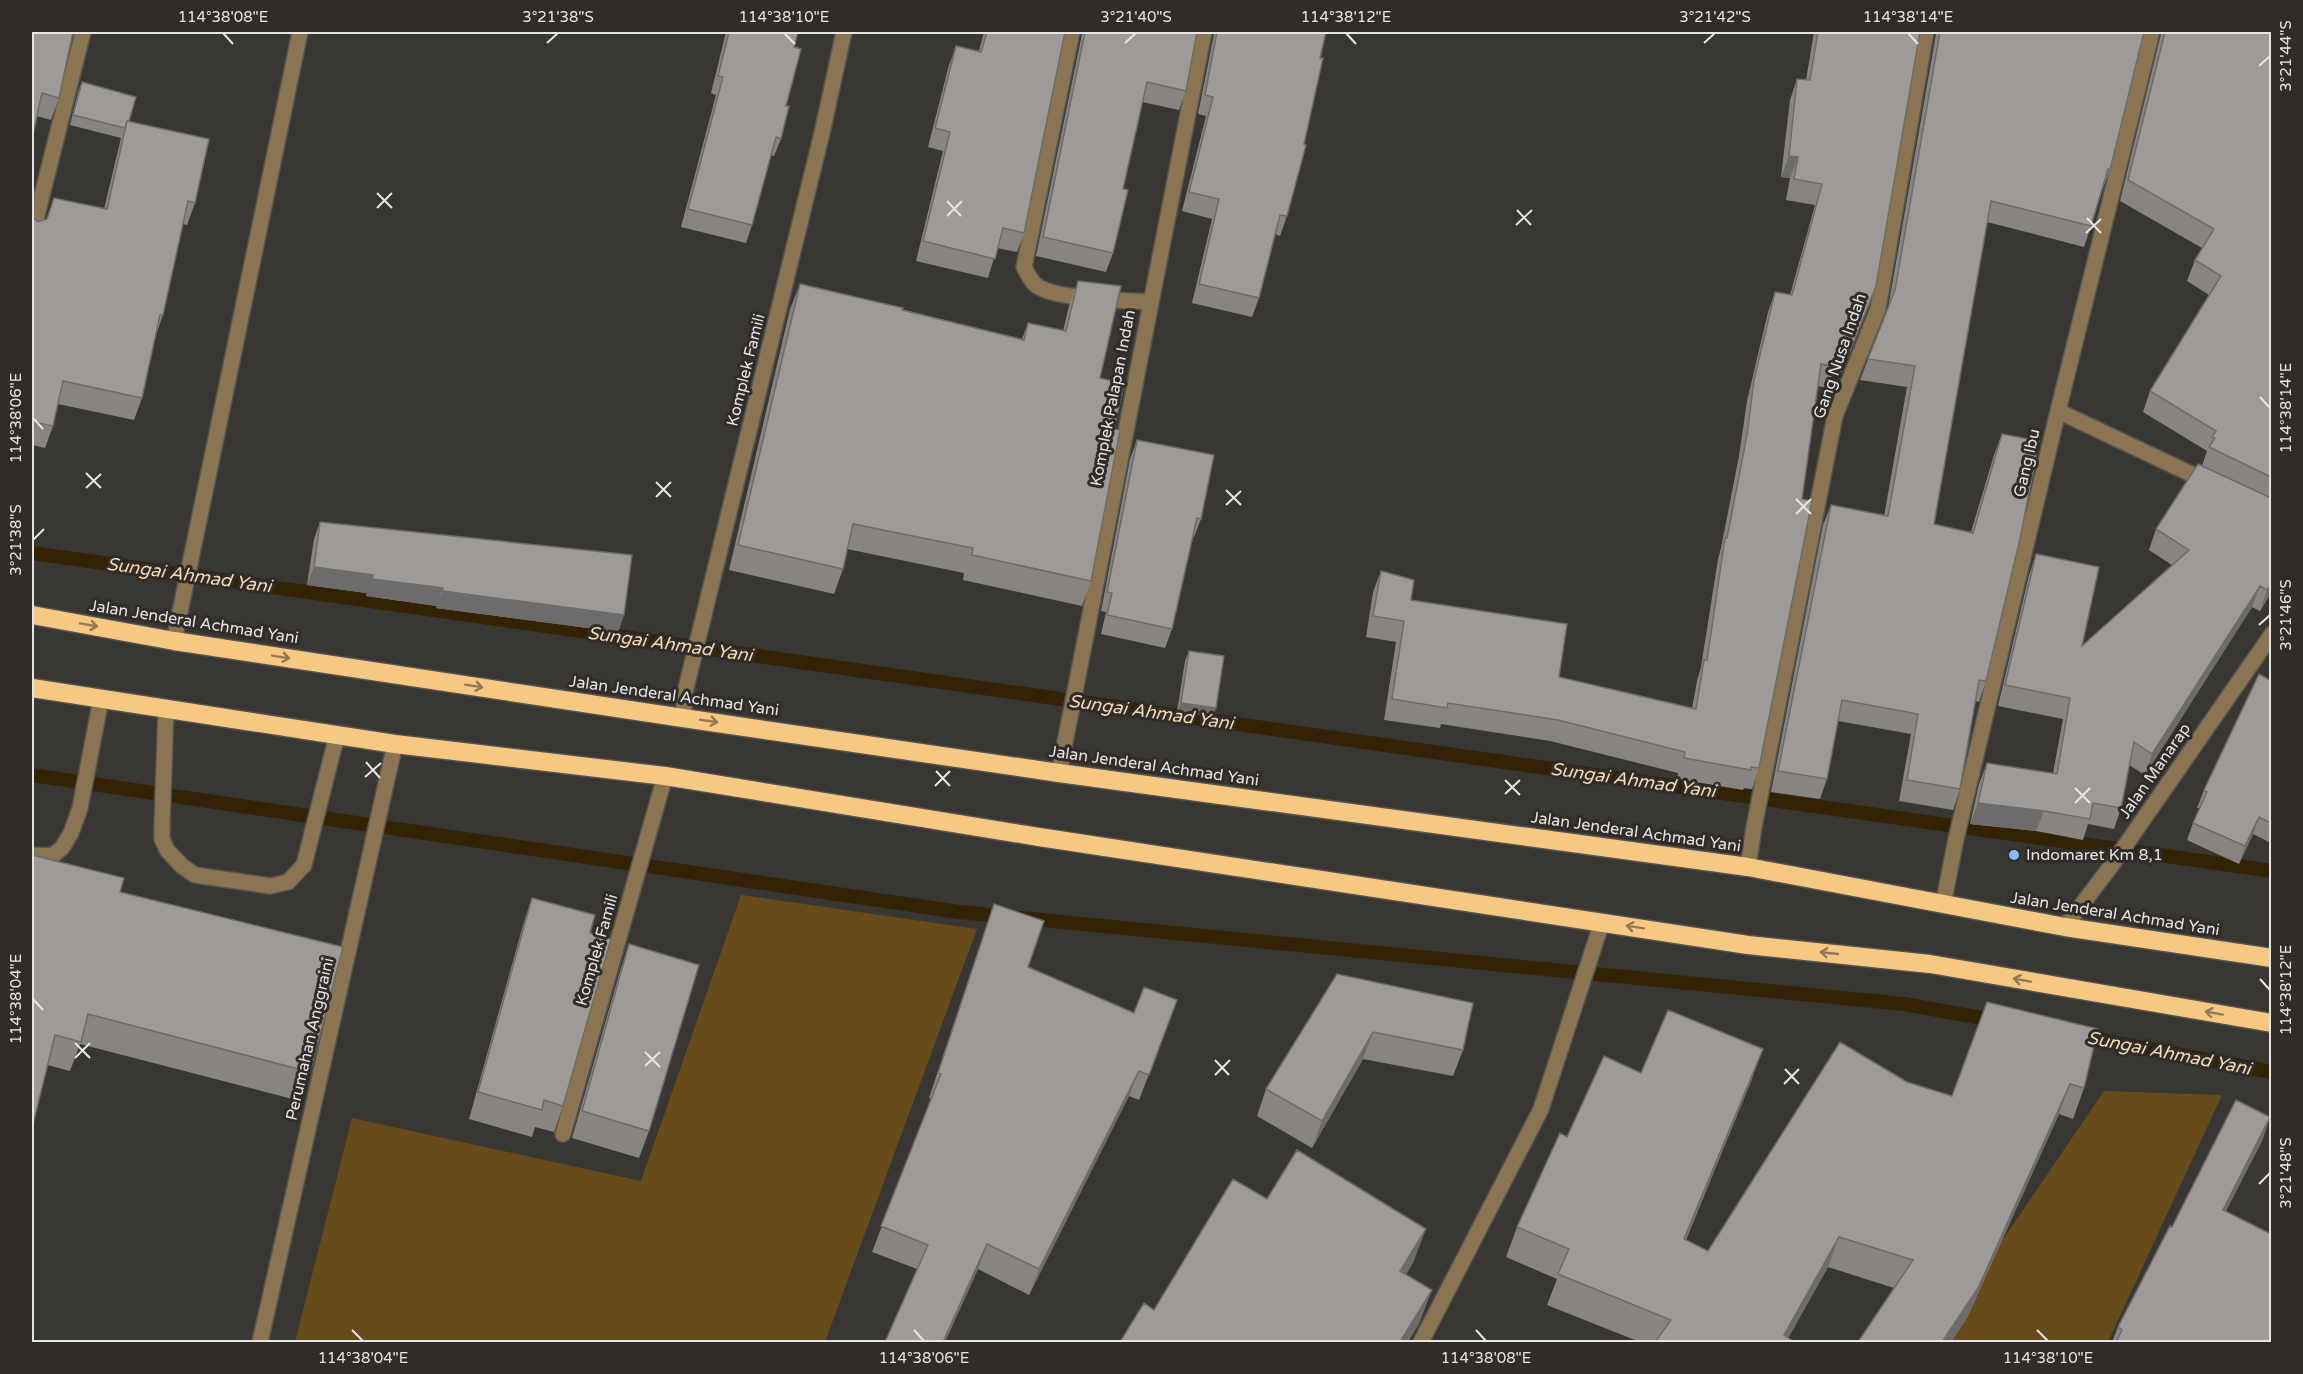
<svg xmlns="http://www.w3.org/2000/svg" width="2303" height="1374" font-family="'Varela Round',sans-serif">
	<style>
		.green { fill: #684b1b }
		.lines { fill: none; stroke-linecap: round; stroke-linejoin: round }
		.stream { stroke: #342204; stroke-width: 14 }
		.minor-casing { stroke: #55534f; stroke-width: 18 }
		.highway-casing { stroke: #55534f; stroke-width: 21 }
		.minor { stroke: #8b7451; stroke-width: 15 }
		.highway { stroke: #f7c882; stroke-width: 18 }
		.wall { fill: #878482 }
		.shaded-wall { fill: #6e6c6a }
		.building { fill: #9d9a97; stroke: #6e6c6a; stroke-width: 1.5 }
		.oneway { stroke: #937a56 }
		.ticks { fill: none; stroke: #e7e5e3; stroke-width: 2 }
		.poi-dot { fill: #8abafc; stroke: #2f2c29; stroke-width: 2 }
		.labels { text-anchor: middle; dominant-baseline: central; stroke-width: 6; stroke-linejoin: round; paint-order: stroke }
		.street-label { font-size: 16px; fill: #e7e5e3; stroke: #2f2c29 }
		.poi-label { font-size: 16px; fill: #e7e5e3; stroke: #2f2c29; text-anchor: start }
		.water-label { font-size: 18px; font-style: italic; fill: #f7dab0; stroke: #2f2c29 }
		.neatline { fill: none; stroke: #e7e5e3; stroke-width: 2 }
		.ticks-label { font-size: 15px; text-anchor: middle; fill: #e7e5e3 }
	</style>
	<rect width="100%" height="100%" fill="#393733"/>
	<path class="green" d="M 741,895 L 977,929 L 825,1342 L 295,1342 L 352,1118 L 641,1181 Z
		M 2104,1091 L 2222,1095 L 2108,1342 L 1933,1342 Z"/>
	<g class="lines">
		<path class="stream" d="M 32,553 L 2272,871
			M 32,775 L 959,912 L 1904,1004 L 1998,1021
			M 2079,1036 L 2272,1072"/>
		<defs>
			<path id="minor" d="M 1072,32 L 1024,267 C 1028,274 1031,282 1037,286 C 1058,300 1123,300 1150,302
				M 32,235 L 83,32
				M 2058,411 L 2210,483
				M 174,641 L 300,32
				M 166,709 L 162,826 L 162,839 L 167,850 L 182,866 L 195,875 L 270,886 L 288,882 L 304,865 L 337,735
				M 683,718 L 686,688 L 822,133 L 844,32
				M 1059,773 L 1204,32
				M 32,855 L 52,856 L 62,848 L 71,833 L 80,808 L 101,699
				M 1748,867 L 1754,827 L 1835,416 L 1878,309 L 1926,32
				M 1943,905 L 1956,839 L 2058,411 L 2152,32
				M 2065,927 L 2111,866 L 2272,634
				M 563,1134 L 665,776
				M 260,1342 L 395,744
				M 1421,1342 L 1541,1109 L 1602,922"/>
			<path id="highway" d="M 32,615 L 174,641 L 683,718 L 1059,773 L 1748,867 L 2065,927 L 2272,958
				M 32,688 L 395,744 L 665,776 L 1039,837 L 1748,945 L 1930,964 L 2272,1023"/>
		</defs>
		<use href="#minor" class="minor-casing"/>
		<use href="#highway" class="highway-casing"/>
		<use href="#minor" class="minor"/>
		<use href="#highway" class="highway"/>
	</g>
	<path class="wall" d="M 32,32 L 59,98 L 51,120 L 37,116 Z
		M 726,32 L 798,32 L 794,47 L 786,106 L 781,139 L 774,156 L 771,155 L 752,225 L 746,243 L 681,227 L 716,95 L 711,93 Z
		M 984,32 L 1065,32 L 1024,233 L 1017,252 L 997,248 L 988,278 L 916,261 L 943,151 L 928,147 L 949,65 L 956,46 L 979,51 Z
		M 1081,32 L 1197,32 L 1186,91 L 1179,110 L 1142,102 L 1123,189 L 1113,253 L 1106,272 L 1036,256 L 1082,34 Z
		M 1213,32 L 1326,32 L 1287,216 L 1280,236 L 1275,234 L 1259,298 L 1252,317 L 1192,303 L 1212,219 L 1182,211 L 1206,116 L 1198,114 L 1214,34 Z
		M 1814,32 L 1920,32 L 1876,286 L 1840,376 L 1832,375 L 1828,388 L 1818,386 L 1759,768 L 1752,789 L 1744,788 L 1743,790 L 1677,779 L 1678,773 L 1550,741 L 1441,724 L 1440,728 L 1384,720 L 1396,642 L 1366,637 L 1373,592 L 1381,571 L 1411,600 L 1559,677 L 1692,708 L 1697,681 L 1701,667 L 1718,559 L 1721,548 L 1739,456 L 1747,401 L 1768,312 L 1775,292 L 1790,295 L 1815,205 L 1786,200 L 1790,178 L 1781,177 L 1790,100 L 1797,79 L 1806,80 Z
		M 1935,32 L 2144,32 L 2110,170 L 2102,191 L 2091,226 L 2084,247 L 1987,222 L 1934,524 L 1971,532 L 1994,455 L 2002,434 L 1986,681 L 1979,702 L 1975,701 L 1960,789 L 1953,810 L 1899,801 L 1911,734 L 1838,721 L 1827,779 L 1820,799 L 1771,792 L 1823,525 L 1831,505 L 1884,516 L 1907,387 L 1860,380 L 1888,308 L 1936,34 Z
		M 2161,32 L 2271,32 L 2271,593 L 2260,611 L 2252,607 L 2145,775 L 2129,765 L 2121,808 L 2114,829 L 2088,824 L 2083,840 L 2036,831 L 1970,824 L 1979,784 L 1987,763 L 2053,773 L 2063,719 L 1998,706 L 2029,575 L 2036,554 L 2082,646 L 2172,565 L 2149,550 L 2156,529 L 2202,466 L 2207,451 L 2143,412 L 2150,391 L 2209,295 L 2187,281 L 2195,260 L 2202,248 L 2120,201 L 2161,34 Z
		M 82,82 L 129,121 L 195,203 L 187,225 L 183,224 L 163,315 L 155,337 L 142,398 L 134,420 L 58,404 L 53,426 L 45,448 L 32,445 L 32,216 L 38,222 L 46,220 L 54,198 L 104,209 L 121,138 L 70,125 L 78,92 Z
		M 1078,281 L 1100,378 L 1114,429 L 1091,581 L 1082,606 L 963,580 L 964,573 L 847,549 L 843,569 L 834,594 L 729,570 L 790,309 L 800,284 L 1022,339 L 1028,323 L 1063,331 L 1069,306 Z
		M 1137,440 L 1201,519 L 1194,537 L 1193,537 L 1172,629 L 1165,648 L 1101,634 L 1106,612 L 1101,611 L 1130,459 Z
		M 320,522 L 624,615 L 618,632 L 436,608 L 437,606 L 366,596 L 367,593 L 307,585 L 314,539 Z
		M 1189,651 L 1213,717 L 1177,712 L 1185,661 Z
		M 2271,681 L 2271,843 L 2253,834 L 2239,864 L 2187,840 L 2193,823 L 2200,808 L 2197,808 L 2204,790 Z
		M 32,855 L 120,892 L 310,1072 L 300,1101 L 80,1044 L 70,1071 L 47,1065 Z
		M 532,898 L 590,933 L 563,1106 L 554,1132 L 535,1127 L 532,1137 L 469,1119 L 523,925 Z
		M 994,904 L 1028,967 L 1134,1013 L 1168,1025 L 1139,1100 L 1129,1096 L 1029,1295 L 978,1269 L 945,1342 L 885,1342 L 917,1269 L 872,1252 L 931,1099 L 929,1098 Z
		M 629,944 L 649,1131 L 639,1158 L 572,1138 L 620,971 Z
		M 1337,974 L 1463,1050 L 1453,1076 L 1363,1059 L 1312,1148 L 1257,1116 L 1266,1089 Z
		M 1987,1002 L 2084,1088 L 2073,1119 L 2059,1114 L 1967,1318 L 1951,1342 L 1858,1342 L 1894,1288 L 1828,1267 L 1788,1338 L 1794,1342 L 1640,1342 L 1547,1305 L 1557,1279 L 1506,1257 L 1517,1227 L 1641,1073 L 1752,1079 L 1686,1240 L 1708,1251 L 1907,1082 L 1952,1096 Z
		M 2263,1139 L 2226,1211 L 2271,1342 L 2112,1342 L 2118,1327 L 2172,1227 Z"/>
	<path class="shaded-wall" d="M 1789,156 L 1798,157 L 1790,178 L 1781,177 Z
		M 1876,286 L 1869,306 L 1840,376 Z
		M 314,567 L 373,575 L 367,593 L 307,585 Z
		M 372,579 L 443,588 L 437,606 L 366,596 Z
		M 2271,584 L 2271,593 L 2260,611 L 2267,590 Z
		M 2260,586 L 2252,607 L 2145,775 L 2152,754 Z
		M 443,591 L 624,615 L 618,632 L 436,608 Z
		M 1181,703 L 1216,708 L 1213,717 L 1177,712 Z
		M 1978,803 L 2044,811 L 2036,831 L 1970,824 Z
		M 2259,817 L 2253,834 L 2239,864 L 2245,846 Z
		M 1373,1032 L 1363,1059 L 1312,1148 L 1322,1121 Z
		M 1763,1049 L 1752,1079 L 1673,1269 L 1684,1239 Z
		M 1139,1071 L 1129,1096 L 1029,1295 L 1039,1269 Z
		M 2070,1084 L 2059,1114 L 1967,1318 L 1951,1342 L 1942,1342 Z
		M 2270,1117 L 2263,1139 L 2215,1231 L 2223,1210 Z
		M 1426,1229 L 1413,1263 L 1388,1305 L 1400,1271 Z
		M 1839,1237 L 1828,1267 L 1786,1342 L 1784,1335 Z
		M 987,1244 L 978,1269 L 945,1342 L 943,1342 Z
		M 1432,1290 L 1419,1324 L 1408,1342 L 1400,1342 Z"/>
	<path class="building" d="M 32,32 L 73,32 L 59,98 L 42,93 L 32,139 Z
		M 729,32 L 798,32 L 794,47 L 801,49 L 786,106 L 789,106 L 781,139 L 776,137 L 752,225 L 688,209 L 723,77 L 718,76 Z
		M 987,32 L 1065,32 L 1024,233 L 1003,228 L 995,259 L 923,241 L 950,132 L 935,128 L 956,46 L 981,52 Z
		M 1085,32 L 1197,32 L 1186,91 L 1147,82 L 1123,189 L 1128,190 L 1113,253 L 1043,237 Z
		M 1217,32 L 1326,32 L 1320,58 L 1323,58 L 1304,144 L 1306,145 L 1287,216 L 1280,215 L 1259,298 L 1199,284 L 1219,199 L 1189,192 L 1213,97 L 1205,95 Z
		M 1818,32 L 1920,32 L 1876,286 L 1848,356 L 1838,354 L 1835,367 L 1821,364 L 1802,499 L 1812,501 L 1759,768 L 1751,767 L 1751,770 L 1684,758 L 1685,752 L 1558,720 L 1448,703 L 1447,708 L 1392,699 L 1404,621 L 1373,616 L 1381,571 L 1414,580 L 1411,600 L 1567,624 L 1559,677 L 1696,709 L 1704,660 L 1707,660 L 1725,538 L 1727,538 L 1747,435 L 1754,380 L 1775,292 L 1792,295 L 1822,184 L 1794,179 L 1798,157 L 1789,156 L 1797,79 L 1810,80 Z
		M 1940,32 L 2144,32 L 2110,170 L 2108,169 L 2091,226 L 1991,201 L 1934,524 L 1973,533 L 2002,434 L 2039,441 L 2020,539 L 1986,681 L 1979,680 L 1960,789 L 1907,780 L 1918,714 L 1842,700 L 1827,779 L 1778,771 L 1831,505 L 1888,516 L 1915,366 L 1868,359 L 1895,290 Z
		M 2165,32 L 2271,32 L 2271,477 L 2209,447 L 2215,438 L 2212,437 L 2216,431 L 2150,391 L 2221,276 L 2195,260 L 2214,229 L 2128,180 Z
		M 82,82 L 136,97 L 129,121 L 127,121 L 125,128 L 73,115 Z
		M 127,121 L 209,139 L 195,203 L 188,201 L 163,315 L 160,315 L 142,398 L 63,381 L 53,426 L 32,422 L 32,216 L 38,222 L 47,219 L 54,198 L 107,209 Z
		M 32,193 L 35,194 L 32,210 Z
		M 1078,281 L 1121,286 L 1100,378 L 1124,384 L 1114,429 L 1120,430 L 1091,581 L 972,555 L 973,548 L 853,524 L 843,569 L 738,545 L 800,284 L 903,308 L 902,310 L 1024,340 L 1028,323 L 1066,331 Z
		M 1137,440 L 1214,455 L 1201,519 L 1197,518 L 1172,629 L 1107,615 L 1112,593 L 1107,592 Z
		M 2198,464 L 2271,498 L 2271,584 L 2267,590 L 2260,586 L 2152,754 L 2134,742 L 2121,808 L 2093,803 L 2090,819 L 2044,811 L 1978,803 L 1987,763 L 2057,774 L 2070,698 L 2005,685 L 2036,554 L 2099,567 L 2082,646 L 2189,550 L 2156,529 Z
		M 320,522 L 632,555 L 624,615 L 443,591 L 443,588 L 372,579 L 373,575 L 314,567 Z
		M 1189,651 L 1224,656 L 1216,708 L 1181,703 Z
		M 2259,674 L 2271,681 L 2271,823 L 2259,817 L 2245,846 L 2193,823 L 2207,792 L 2204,790 Z
		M 32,855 L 124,878 L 120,892 L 343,947 L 310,1072 L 88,1014 L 81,1042 L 55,1035 L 32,1128 Z
		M 532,898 L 595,915 L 590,933 L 611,939 L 563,1106 L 544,1100 L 542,1110 L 478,1092 Z
		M 994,904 L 1044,921 L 1028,967 L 1134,1013 L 1144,987 L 1177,1000 L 1149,1075 L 1139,1071 L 1039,1269 L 987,1244 L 943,1342 L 885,1342 L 928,1245 L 881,1226 L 941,1074 L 938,1073 Z
		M 629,944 L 699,965 L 649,1131 L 582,1111 Z
		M 1337,974 L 1473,1003 L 1463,1050 L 1373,1032 L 1322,1121 L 1266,1089 Z
		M 1987,1002 L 2098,1029 L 2084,1088 L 2070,1084 L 1978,1288 L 1942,1342 L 1858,1342 L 1913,1260 L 1839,1237 L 1784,1335 L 1794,1342 L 1655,1342 L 1671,1320 L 1558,1274 L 1569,1249 L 1517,1227 L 1560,1133 L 1567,1137 L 1604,1056 L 1641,1073 L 1668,1010 L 1763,1049 L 1684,1239 L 1708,1251 L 1840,1042 L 1907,1082 L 1952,1096 Z
		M 2236,1100 L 2270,1117 L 2223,1210 L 2271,1234 L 2271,1342 L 2116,1342 L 2122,1330 L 2118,1327 L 2170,1226 L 2172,1227 Z
		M 1297,1150 L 1426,1229 L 1400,1271 L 1432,1290 L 1400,1342 L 1120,1342 L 1144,1303 L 1154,1310 L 1233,1179 L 1267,1199 Z"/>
	<defs><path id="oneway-shaft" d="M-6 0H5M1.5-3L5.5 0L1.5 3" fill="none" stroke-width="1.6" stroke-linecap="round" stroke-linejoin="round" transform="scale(1.5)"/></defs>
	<g class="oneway">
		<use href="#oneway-shaft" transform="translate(89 625) rotate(10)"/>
		<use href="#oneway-shaft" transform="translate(281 657) rotate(9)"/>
		<use href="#oneway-shaft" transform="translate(474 686) rotate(9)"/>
		<use href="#oneway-shaft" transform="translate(709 721) rotate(8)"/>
		<use href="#oneway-shaft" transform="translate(1635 927) rotate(-171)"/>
		<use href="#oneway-shaft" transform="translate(1829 953) rotate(-174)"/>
		<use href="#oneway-shaft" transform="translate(2022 980) rotate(-170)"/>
		<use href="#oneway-shaft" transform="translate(2214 1013) rotate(-170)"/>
	</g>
	<path class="ticks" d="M 223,33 L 233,44M 784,33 L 795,44M 1346,33 L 1356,44M 1908,33 L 1918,44M 547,43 L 558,33M 1125,43 L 1136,33M 1704,43 L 1715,33M 2259,66 L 2270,56M 377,193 L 392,208M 947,201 L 961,216M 377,208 L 392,193M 1517,210 L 1531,225M 947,216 L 962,201M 2087,218 L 2101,233M 1516,225 L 1532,210M 2086,233 L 2101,219M 2260,397 L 2270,408M 33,418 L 43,429M 86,473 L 101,488M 656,482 L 671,497M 86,488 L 101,474M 1226,490 L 1241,505M 656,497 L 671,482M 1796,499 L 1811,514M 1226,505 L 1241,491M 1796,514 L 1811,499M 33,540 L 44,529M 2259,625 L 2270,615M 366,762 L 380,778M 936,771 L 950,786M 365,777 L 381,763M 1505,780 L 1520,795M 935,786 L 950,771M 2075,788 L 2090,803M 1505,794 L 1520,780M 2075,803 L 2090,788M 2260,979 L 2270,990M 33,999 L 43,1010M 75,1043 L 90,1058M 645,1052 L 660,1067M 75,1058 L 90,1043M 1215,1060 L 1229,1075M 645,1066 L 660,1052M 1785,1069 L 1799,1084M 1215,1075 L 1230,1060M 1784,1084 L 1799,1069M 2259,1184 L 2270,1173M 352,1330 L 363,1341M 914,1330 L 924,1341M 1476,1330 L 1486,1341M 2037,1330 L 2048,1341"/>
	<circle class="poi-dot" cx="2014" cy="855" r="6"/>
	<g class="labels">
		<g class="street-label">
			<text transform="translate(1840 356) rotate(-71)">Gang Nusa Indah</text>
			<text transform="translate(746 370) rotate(-76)">Komplek Famili</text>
			<text transform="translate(1113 398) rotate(-79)">Komplek Palapan Indah</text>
			<text transform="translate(2027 463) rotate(-77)">Gang Ibu</text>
			<text transform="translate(194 622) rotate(9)">Jalan Jenderal Achmad Yani</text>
			<text transform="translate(674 696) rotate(8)">Jalan Jenderal Achmad Yani</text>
			<text transform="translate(1154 766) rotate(8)">Jalan Jenderal Achmad Yani</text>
			<text transform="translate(2155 771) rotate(-55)">Jalan Manarap</text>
			<text transform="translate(1636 832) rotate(8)">Jalan Jenderal Achmad Yani</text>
			<text transform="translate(2115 914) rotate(9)">Jalan Jenderal Achmad Yani</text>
			<text transform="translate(597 950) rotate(-74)">Komplek Famili</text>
			<text transform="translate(310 1039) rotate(-77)">Perumahan Anggraini</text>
		</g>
		<g class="poi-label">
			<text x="2026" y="855">Indomaret Km 8,1</text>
		</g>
		<g class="water-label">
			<text transform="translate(189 575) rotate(8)">Sungai Ahmad Yani</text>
			<text transform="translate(670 644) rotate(8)">Sungai Ahmad Yani</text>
			<text transform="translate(1151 712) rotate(8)">Sungai Ahmad Yani</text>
			<text transform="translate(1633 780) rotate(8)">Sungai Ahmad Yani</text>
			<text transform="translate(2169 1053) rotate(11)">Sungai Ahmad Yani</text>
		</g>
	</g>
	<rect width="2303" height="1374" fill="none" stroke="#2f2c29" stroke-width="66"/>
	<rect x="33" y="33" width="2237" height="1308" class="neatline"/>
	<g class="ticks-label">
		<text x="223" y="22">114°38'08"E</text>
		<text x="558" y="22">3°21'38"S</text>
		<text x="784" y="22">114°38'10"E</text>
		<text x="1136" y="22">3°21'40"S</text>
		<text x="1346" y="22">114°38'12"E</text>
		<text x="1715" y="22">3°21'42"S</text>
		<text x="1908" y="22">114°38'14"E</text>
		<text transform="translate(2286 56) rotate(-90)" y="5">3°21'44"S</text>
		<text transform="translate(2286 408) rotate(-90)" y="5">114°38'14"E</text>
		<text transform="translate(16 418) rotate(-90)" y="5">114°38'06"E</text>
		<text transform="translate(16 540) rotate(-90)" y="5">3°21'38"S</text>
		<text transform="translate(2286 615) rotate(-90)" y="5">3°21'46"S</text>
		<text transform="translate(2286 990) rotate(-90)" y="5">114°38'12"E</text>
		<text transform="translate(16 999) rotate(-90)" y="5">114°38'04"E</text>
		<text transform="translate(2286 1173) rotate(-90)" y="5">3°21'48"S</text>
		<text x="363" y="1363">114°38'04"E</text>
		<text x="924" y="1363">114°38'06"E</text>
		<text x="1486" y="1363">114°38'08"E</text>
		<text x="2048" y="1363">114°38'10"E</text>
	</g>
</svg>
